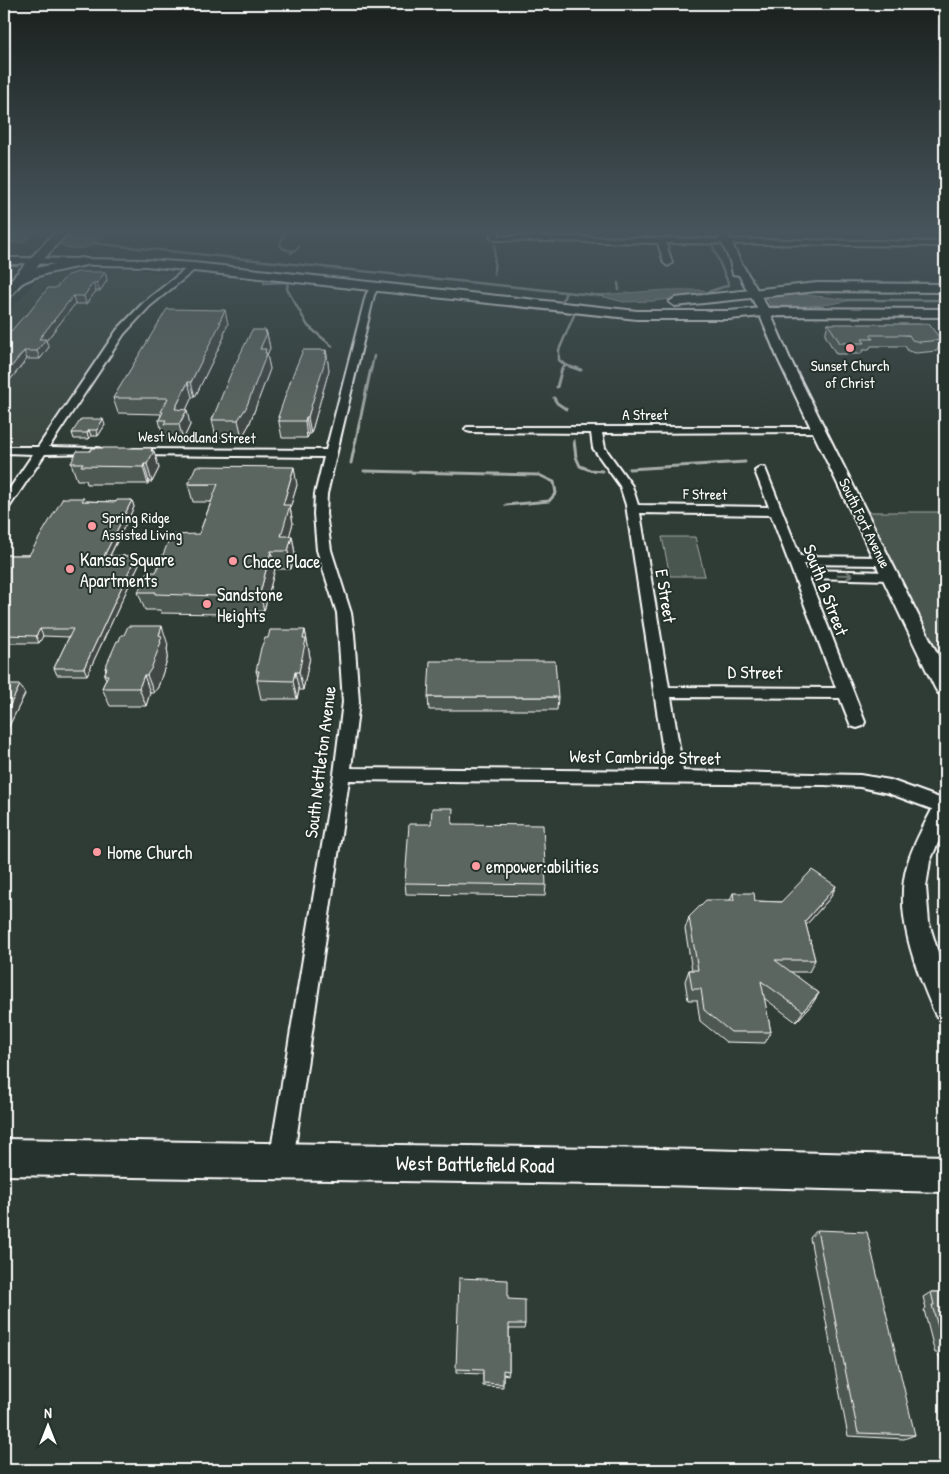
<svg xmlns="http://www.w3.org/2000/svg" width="949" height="1474" font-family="'Patrick Hand',sans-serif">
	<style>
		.built { fill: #3c4842 }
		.green { fill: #4a544f; stroke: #a4aaa7 }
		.water { fill: #707975; stroke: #a9afac }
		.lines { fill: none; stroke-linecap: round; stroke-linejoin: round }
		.stream-far1 { stroke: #a9afac; stroke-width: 2.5 }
		.stream { stroke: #a9afac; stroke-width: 3 }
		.minor-casing { stroke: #fff; stroke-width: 4 }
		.tertiary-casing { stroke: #fff; stroke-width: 4 }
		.secondary-casing { stroke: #fff; stroke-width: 4 }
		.primary-casing { stroke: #fff; stroke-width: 4 }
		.minor { fill: #26332d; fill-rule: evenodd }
		.tertiary { fill: #26332d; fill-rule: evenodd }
		.secondary { fill: #26332d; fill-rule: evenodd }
		.primary { fill: #26332d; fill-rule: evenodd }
		.wall { fill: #4e5853; stroke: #fff }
		.shaded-wall { fill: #404744; stroke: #fff }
		.building { fill: #5b6661; stroke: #fff }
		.oneway { stroke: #727a76 }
		.poi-dot { fill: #ff9aa2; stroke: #26332d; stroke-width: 2 }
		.labels { text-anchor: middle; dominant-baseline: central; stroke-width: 4; stroke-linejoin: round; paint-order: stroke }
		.far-poi-label { font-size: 15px; fill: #fff; stroke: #26332d }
		.far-street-label { font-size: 15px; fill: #fff; stroke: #26332d }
		.poi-label { font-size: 18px; fill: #fff; stroke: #26332d; text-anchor: start }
		.street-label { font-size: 18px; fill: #fff; stroke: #26332d }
		.near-street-label { font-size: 21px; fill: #fff; stroke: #26332d }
	</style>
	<rect width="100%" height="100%" fill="#2f3b35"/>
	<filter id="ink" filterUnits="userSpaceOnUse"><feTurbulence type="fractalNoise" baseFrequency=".02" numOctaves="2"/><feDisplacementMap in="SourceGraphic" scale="10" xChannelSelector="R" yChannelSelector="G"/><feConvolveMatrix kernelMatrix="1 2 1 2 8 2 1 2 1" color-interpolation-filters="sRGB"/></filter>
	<g filter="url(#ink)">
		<path class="built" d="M 73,268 L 133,269 L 178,274 L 126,317 L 115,330 L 40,440 L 31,445 L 4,445 L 4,317 L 39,277 Z"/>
		<path class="green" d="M 865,512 L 945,512 L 945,672 Z
			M 662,537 L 695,537 L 705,576 L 670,576 Z"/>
		<path class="water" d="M 4,230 L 20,230 L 32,234 L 24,242 L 4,243 Z
			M 76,235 L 93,237 L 99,241 C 91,249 71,251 61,245 L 67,238 Z
			M 667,290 L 703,290 L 710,294 L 654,301 L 623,302 L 597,295 Z
			M 772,294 L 798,294 L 851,300 C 826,306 796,308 770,305 L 766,296 Z"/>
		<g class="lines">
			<path class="stream-far1" d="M 706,230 L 709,237
				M 284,232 L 280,245 L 284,249 L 293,251
				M 91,243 L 603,296
				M 291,253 L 299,247
				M 494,275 L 495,245
				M 264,283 L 288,282 L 287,289 L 308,326 L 332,346
				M 618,283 L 619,290
				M 705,293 L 729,285 L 713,247
				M 563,300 L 566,292
				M 847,300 L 945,300
				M 565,365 L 580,370
				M 371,370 L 374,356
				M 561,370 L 565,365 L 559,360 L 559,350 L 574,315"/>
			<path class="stream" d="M 576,368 L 581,370
				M 557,387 L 562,368
				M 554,398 L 557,403 L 566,409
				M 574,441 L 576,457 L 580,466 L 590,470 L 602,471
				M 351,463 L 371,368
				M 629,469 L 745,462
				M 364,471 L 539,475 L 554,482 L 556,493 L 549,501 L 506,505"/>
			<defs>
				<path id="minor" d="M 491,230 L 499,230 L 499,236 L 945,242 L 945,246 L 666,243 L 672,263 L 668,266 L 664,263 L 658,243 L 495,240 L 491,238 Z
					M 4,258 L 18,258 L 22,261 L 18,264 L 4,264 Z
					M 191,265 L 198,267 L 150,306 L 124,334 L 49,447 L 98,448 L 102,449 L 104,451 L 102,453 L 45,454 L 8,509 L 4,510 L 4,497 L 33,454 L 4,453 L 4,447 L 38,447 L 117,330 L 144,302 Z
					M 375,283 L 379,286 L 374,295 L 327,494 L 326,514 L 331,550 L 351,613 L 354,634 L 359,702 L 351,768 L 666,771 L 626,505 L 620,486 L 593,448 L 591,433 L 471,432 L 467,431 L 465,429 L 467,427 L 819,427 L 823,428 L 825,430 L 823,432 L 602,433 L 605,448 L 632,486 L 638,505 L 769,507 L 755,471 L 761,467 L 765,468 L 800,556 L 883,557 L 890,561 L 883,565 L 803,564 L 806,570 L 890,572 L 897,576 L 890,580 L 809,578 L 865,722 L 863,726 L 857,728 L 851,726 L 840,698 L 671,697 L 683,771 L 860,775 L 890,780 L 945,800 L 945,814 L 888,793 L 860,787 L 824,785 L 349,780 L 293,1161 L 289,1169 L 281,1173 L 273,1169 L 269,1161 L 334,774 L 343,702 L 337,613 L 317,550 L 314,514 L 315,494 L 324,457 L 133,455 L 127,452 L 133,449 L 326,450 L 366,295 L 372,284 ZM 640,513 L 771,515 L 836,688 L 669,687 Z"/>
				<path id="tertiary" d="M 716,230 L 726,230 L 740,261 L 768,308 L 790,359 L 945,669 L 945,695 L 938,693 L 935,688 L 778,359 L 757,308 L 739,275 L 733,274 L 730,261 Z
					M 945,798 L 945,827 L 930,861 L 926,887 L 929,923 L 945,975 L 945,1020 L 936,1016 C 916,970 892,912 908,862 C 915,840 927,820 937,800 Z"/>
				<path id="secondary" d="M 18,258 L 146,260 L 194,263 L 637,311 L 729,311 L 763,308 L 945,309 L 945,317 L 763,316 L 729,319 L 637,319 L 194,271 L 146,266 L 14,263 L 12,261 Z
					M 817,283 L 945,284 L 945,292 L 817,291 L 675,306 L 669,302 L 675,298 Z"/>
				<path id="primary" d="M 57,230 L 70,230 L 36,268 L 81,258 L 86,259 L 87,262 L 86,265 C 65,270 44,272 24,282 C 16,286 14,297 4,299 L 4,287 Z
					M 4,1139 L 659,1149 L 945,1156 L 945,1192 L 659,1185 L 4,1175 Z"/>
			</defs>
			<use href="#minor" class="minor-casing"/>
			<use href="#tertiary" class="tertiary-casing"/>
			<use href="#secondary" class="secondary-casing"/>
			<use href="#primary" class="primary-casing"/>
			<use href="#minor" class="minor"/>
			<use href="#tertiary" class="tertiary"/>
			<use href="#secondary" class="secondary"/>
			<use href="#primary" class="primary"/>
		</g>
		<path class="wall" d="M 105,272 L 107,280 L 100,291 L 96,291 L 86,304 L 75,304 L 46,341 L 49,347 L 40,359 L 27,359 L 10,380 L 4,380 L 4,339 L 27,315 L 56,288 Z
			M 228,324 L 224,333 L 224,337 L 195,397 L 192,397 L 186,410 L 190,425 L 183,440 L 168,440 L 167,436 L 163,436 L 159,420 L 161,415 L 161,414 L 118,413 L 113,398 Z
			M 828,324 L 941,340 L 937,351 L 916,353 L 908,351 L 905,346 L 871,346 L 869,350 L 863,350 L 861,354 L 836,354 L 825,335 Z
			M 267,333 L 270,348 L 267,355 L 270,369 L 249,425 L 242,437 L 216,437 L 212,420 Z
			M 326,350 L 329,370 L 311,434 L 309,434 L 307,438 L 282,438 L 278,417 Z
			M 105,425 L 98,436 L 91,436 L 89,439 L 74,439 L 72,433 Z
			M 152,448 L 159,468 L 152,482 L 149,482 L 148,484 L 87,484 L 86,480 L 77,480 L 71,463 L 90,451 Z
			M 188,484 L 297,485 L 290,508 L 293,523 L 289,536 L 292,536 L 295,554 L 291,569 L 275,569 L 264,611 L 222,614 L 161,613 L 160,610 L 145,610 L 138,592 L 156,572 L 199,534 L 211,502 L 193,502 Z
			M 132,500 L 134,507 L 110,556 L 136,556 L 139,564 L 87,675 L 57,675 L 54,668 L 69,637 L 43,636 L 39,643 L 11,643 L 10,641 L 4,641 L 4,555 L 29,555 L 85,501 L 116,502 Z
			M 305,630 L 310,657 L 303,690 L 299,690 L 297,699 L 261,699 L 257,680 L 258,678 L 256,671 Z
			M 119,641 L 168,645 L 167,649 L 168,654 L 167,658 L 167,660 L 158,687 L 154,693 L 150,693 L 146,706 L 110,706 L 102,688 L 106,679 L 104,675 L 106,671 L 105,668 Z
			M 4,685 L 25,694 L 7,730 L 4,730 Z
			M 428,697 L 558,697 L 557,710 L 429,710 Z
			M 453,824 L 546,885 L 545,896 L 406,894 L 405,883 Z
			M 836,886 L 830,898 L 806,925 L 815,960 L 809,972 L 790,972 L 819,993 L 812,1004 L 796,1022 L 764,998 L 771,1032 L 765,1043 L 726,1042 L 700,1021 L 697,1000 L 688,1000 L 685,981 L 689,970 L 692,970 L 685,929 L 689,917 L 730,900 L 733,893 L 755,901 L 781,902 Z
			M 817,1230 L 915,1435 L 904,1439 L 848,1436 L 810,1238 Z
			M 931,1292 L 945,1292 L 945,1367 L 942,1367 L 938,1353 L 935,1353 L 924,1310 L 926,1308 L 923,1297 Z
			M 508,1299 L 525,1324 L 524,1329 L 509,1329 L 509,1371 L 508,1375 L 503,1374 L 503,1387 L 483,1386 L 483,1374 L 456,1373 L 456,1369 Z"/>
		<path class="shaded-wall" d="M 105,272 L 107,280 L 100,291 L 97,283 Z
			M 93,283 L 96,291 L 86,304 L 84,296 Z
			M 73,296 L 75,304 L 46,341 L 49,347 L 40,359 L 37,351 L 39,339 Z
			M 225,310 L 228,324 L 224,333 L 224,337 L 195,397 L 191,382 Z
			M 266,330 L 270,348 L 267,355 L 270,369 L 249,425 L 242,437 L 238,420 Z
			M 326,350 L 329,370 L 311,434 L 308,417 Z
			M 24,351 L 27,359 L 10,380 L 7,372 Z
			M 188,382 L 192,397 L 181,421 L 187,410 L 190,425 L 183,440 L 175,409 Z
			M 306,417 L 309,434 L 307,438 L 305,421 Z
			M 103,419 L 105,425 L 98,436 L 97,430 Z
			M 89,430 L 91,436 L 89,439 L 87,433 Z
			M 152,448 L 153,452 L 154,451 L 159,468 L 152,482 L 147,464 Z
			M 144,464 L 149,482 L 148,484 L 143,467 Z
			M 294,467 L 297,485 L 290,508 L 293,523 L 285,551 L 281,536 L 283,505 Z
			M 132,500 L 134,507 L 106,563 L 104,556 Z
			M 292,536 L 295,554 L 291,569 L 288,551 Z
			M 271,551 L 275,569 L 264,611 L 260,593 Z
			M 136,556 L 139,564 L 87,675 L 84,668 Z
			M 162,626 L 168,645 L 167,649 L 168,654 L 167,658 L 167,660 L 158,687 L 154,693 L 147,675 Z
			M 40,629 L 43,636 L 39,643 L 36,636 Z
			M 305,630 L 310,657 L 303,690 L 299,672 L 303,639 Z
			M 295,672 L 299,690 L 297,699 L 293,681 Z
			M 144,675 L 150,693 L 146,706 L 139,688 Z
			M 20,685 L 25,694 L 7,730 L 4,724 L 4,717 Z
			M 836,886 L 830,898 L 800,932 L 805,921 Z
			M 819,993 L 812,1004 L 796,1022 L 803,1011 Z"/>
		<path class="building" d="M 78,272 L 105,272 L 97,283 L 93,283 L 84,296 L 73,296 L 39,339 L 46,339 L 37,351 L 24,351 L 7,372 L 4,372 L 4,339 L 25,315 L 27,315 L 48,288 L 56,288 L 66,276 Z
			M 167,309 L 225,310 L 219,322 L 221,322 L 191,382 L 188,382 L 175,409 L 187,410 L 179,424 L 164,424 L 166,420 L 159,420 L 163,412 L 161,412 L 168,398 L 113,398 Z
			M 828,324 L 929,324 L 941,340 L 920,342 L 912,340 L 909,335 L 870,335 L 873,339 L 862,339 L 865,343 L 840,343 Z
			M 252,330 L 266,330 L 265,333 L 267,333 L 260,349 L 266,349 L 265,353 L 267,353 L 246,408 L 238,420 L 212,420 L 231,373 Z
			M 303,350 L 326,350 L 325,354 L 327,354 L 308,417 L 306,417 L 305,421 L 279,421 L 280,417 L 278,417 L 293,374 Z
			M 81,419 L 103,419 L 97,430 L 89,430 L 87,433 L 72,433 Z
			M 92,448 L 152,448 L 151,451 L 154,451 L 147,464 L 144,464 L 143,467 L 81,466 L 83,463 L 71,463 L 77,451 L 90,451 Z
			M 196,466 L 294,467 L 283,505 L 290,505 L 281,536 L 292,536 L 288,551 L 271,551 L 260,593 L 217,596 L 155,594 L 156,592 L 138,592 L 147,572 L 156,572 L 171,535 L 199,534 L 218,484 L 188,484 Z
			M 63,498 L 84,498 L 82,501 L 116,502 L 117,500 L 132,500 L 104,556 L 136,556 L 84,668 L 54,668 L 73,629 L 40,629 L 36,636 L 7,635 L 8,634 L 4,634 L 4,555 L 29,555 Z
			M 128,626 L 162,626 L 159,635 L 162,636 L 160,642 L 161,642 L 151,669 L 147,675 L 144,675 L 139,688 L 102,688 L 108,675 L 104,675 L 107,668 L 105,668 L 117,641 L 119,641 L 121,635 L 124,635 Z
			M 270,630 L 305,630 L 303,639 L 306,639 L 299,672 L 295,672 L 293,681 L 257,680 L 259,671 L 256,671 L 261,648 L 265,638 L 268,638 Z
			M 430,661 L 555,661 L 558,697 L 428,697 Z
			M 4,685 L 20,685 L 4,717 Z
			M 432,808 L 453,808 L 452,824 L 543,825 L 546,885 L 405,883 L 409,824 L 431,824 Z
			M 812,870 L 836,886 L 805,921 L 815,960 L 775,960 L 819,993 L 803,1011 L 761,981 L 771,1032 L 731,1032 L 704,1010 L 701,989 L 692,989 L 689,970 L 698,970 L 689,917 L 706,900 L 734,900 L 733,893 L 754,893 L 755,901 L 781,902 Z
			M 817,1230 L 867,1232 L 915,1435 L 858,1433 Z
			M 459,1278 L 508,1280 L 508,1299 L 525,1300 L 525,1324 L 509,1324 L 509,1371 L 503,1370 L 503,1384 L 483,1383 L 483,1370 L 456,1369 Z
			M 931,1292 L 945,1292 L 945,1349 L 944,1349 L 932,1305 L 934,1305 Z"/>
		<defs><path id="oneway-shaft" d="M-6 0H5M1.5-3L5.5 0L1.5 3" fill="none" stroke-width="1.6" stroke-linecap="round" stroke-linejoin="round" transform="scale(1.25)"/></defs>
		<use class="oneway" href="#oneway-shaft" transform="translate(845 575) rotate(1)"/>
	</g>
	<linearGradient id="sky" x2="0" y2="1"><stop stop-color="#1a201d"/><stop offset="0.53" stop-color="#47555c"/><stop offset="1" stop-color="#47555c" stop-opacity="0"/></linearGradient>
	<rect width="949" height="436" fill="url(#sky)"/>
	<g class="poi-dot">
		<circle cx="850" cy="348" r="5"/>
		<circle cx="92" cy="526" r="5"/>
		<circle cx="233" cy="561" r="5"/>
		<circle cx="70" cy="569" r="5"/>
		<circle cx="207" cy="604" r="5"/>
		<circle cx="97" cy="852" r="5"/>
		<circle cx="476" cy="866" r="5"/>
	</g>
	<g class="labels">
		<g class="far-poi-label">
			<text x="850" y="365">Sunset Church<tspan x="850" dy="17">of Christ</tspan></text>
			<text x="102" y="517" text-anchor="start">Spring Ridge<tspan x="102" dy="17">Assisted Living</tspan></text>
		</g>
		<g class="far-street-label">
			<text x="645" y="414">A Street</text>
			<text transform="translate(197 437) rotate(1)">West Woodland Street</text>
			<text transform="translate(705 494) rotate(1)">F Street</text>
			<text transform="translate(865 523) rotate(64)">South Fort Avenue</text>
		</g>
		<g class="poi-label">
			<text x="80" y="559">Kansas Square<tspan x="80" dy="21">Apartments</tspan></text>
			<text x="243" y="561">Chace Place</text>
			<text x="217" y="594">Sandstone<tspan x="217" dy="21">Heights</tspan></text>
			<text x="107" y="852">Home Church</text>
			<text x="486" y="866">empower:abilities</text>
		</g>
		<g class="street-label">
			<text transform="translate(826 590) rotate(69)">South B Street</text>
			<text transform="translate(666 596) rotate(81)">E Street</text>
			<text transform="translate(755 672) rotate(1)">D Street</text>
			<text transform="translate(645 757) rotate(1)">West Cambridge Street</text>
			<text transform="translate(320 762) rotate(-83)">South Nettleton Avenue</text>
		</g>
		<g class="near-street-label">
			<text transform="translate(475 1164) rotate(1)">West Battlefield Road</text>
		</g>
	</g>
	<rect width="949" height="1474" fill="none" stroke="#26332d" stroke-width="20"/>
	<rect x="10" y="10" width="929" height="1454" fill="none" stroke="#fff" stroke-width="2" filter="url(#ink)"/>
	<g transform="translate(48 1426)" stroke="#26332d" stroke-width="4" paint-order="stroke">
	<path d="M0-4L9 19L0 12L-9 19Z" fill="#ffffff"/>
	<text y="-8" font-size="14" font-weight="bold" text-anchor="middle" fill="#ffffff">N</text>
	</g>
</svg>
